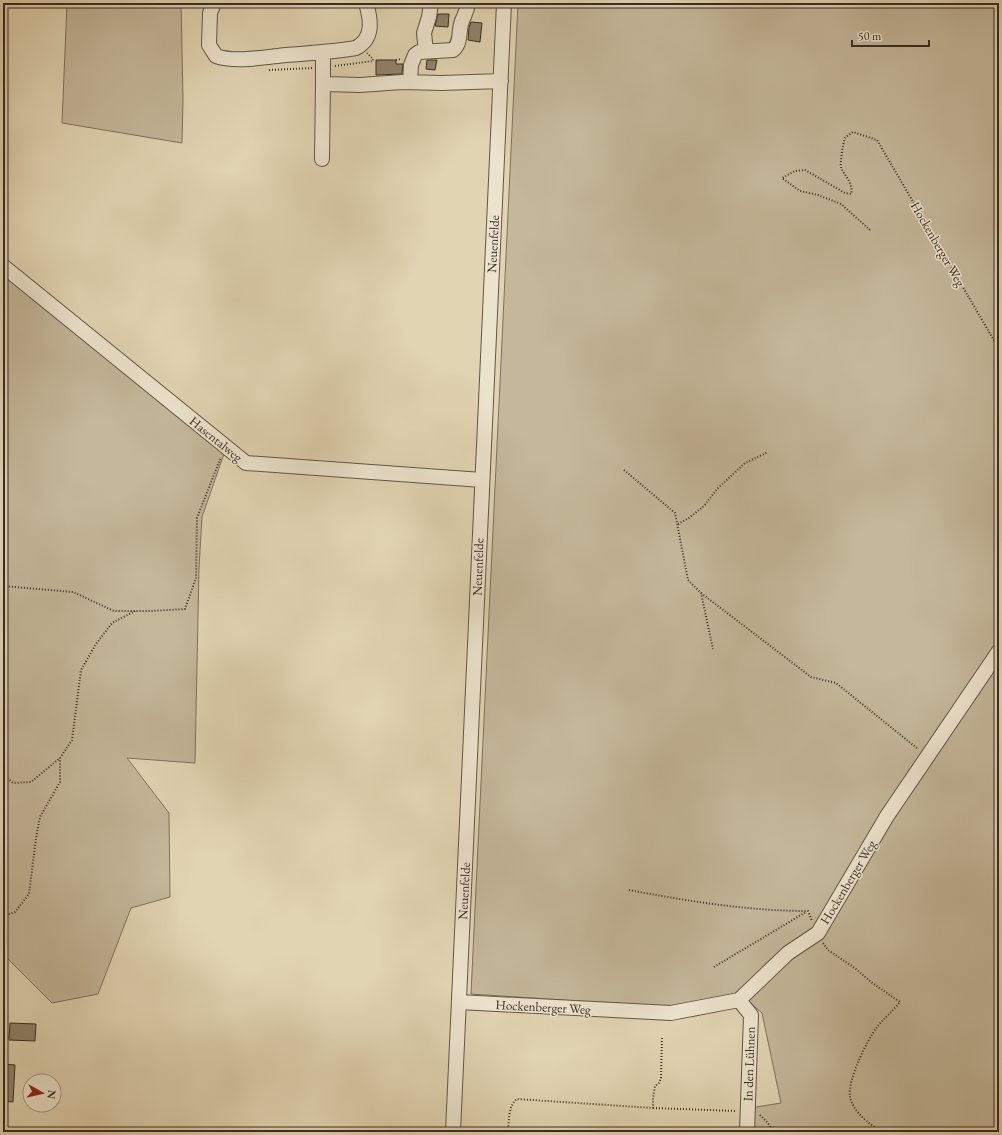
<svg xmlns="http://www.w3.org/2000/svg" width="1002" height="1135" font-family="'EB Garamond',serif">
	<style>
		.green { fill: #c4b79a; stroke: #7e715f }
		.building { fill: #90836e; stroke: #382b24 }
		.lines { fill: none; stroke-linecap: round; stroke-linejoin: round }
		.minor-casing { stroke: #625548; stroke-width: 16 }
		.path { stroke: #382b24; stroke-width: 2; stroke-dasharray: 1 2; stroke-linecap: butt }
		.minor { stroke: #ece3cd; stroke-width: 14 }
		.labels { text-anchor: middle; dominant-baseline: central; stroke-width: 3; stroke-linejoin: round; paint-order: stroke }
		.street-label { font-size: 13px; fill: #382b24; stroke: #ece3cd }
	</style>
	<rect width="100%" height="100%" fill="#e1d4b2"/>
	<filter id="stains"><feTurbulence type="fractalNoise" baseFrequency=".005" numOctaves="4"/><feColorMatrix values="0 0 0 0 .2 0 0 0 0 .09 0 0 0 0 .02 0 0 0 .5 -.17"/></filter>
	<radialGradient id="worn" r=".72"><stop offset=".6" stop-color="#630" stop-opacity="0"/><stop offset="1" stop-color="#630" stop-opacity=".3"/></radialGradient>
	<path class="green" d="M 67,3 L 181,3 L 183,99 L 182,143 L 62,123 Z
		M 518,3 L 999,3 L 999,1132 L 743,1132 L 744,1109 L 781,1103 L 762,1013 L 741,995 L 670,1007 L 471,994 Z
		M 3,272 L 226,448 L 202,517 L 199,568 L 195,763 L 127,758 L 169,813 L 170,897 L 131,908 L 98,994 L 52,1003 L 3,954 Z"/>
	<path class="building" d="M 438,14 L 449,14 L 448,27 L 435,26 Z
		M 471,22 L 482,23 L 480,42 L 468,40 L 469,27 Z
		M 376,60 L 396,60 L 396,64 L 403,64 L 402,74 L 376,75 Z
		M 427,60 L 437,60 L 435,70 L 426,69 Z
		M 10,1023 L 36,1024 L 35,1041 L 9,1040 Z
		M 3,1064 L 15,1065 L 13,1102 L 3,1101 Z"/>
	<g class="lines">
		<defs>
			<path id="minor" d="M 214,3 L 210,13 L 209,45 L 216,56 C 235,63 266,57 286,55 C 310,53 333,52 356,48 C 374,38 371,20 366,3
				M 426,51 L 424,33 L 429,17 L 431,3
				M 323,53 L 323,82 L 325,84 L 360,85 L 402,82 L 442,83 L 501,81
				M 410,82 L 411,65 L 415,55 L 419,52 L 453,50 C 462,42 458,31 462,21 C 465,14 467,11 468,3
				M 322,159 L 323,82
				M 3,266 L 246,463 L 482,480
				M 739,1000 L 751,1015 L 747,1132
				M 459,1002 L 671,1013 L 739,1000 L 788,953 L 818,933 L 887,816 L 999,651
				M 453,1132 L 504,3"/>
		</defs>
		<use href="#minor" class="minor-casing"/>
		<path class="path" d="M 995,3 L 999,14
			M 396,60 L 402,59
			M 335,66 L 373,61 L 373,59 L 367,53
			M 269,70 L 312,68
			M 870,230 L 841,204 L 818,195 L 800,191 L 782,178 L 795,171 L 805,170 L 845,193 L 851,194 C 854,183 844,176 841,167 C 840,162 843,143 845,138 C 847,136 850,134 853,132 L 877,140 L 999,349
			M 624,470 L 675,513 L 688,580 L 701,593 L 713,649
			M 678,524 L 689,518 L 704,506 L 717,489 L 745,463 L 768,452
			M 3,586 L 73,592 L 114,611 L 151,611 L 185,609 L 196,578 L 197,518 L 221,457
			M 701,593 L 811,677 L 836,683 L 918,749
			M 3,774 L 13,783 L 31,782 L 60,758 L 72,740 L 81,670 L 96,644 L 112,623 L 135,611
			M 629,890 C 688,901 747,911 808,911 L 812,921
			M 3,916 L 15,912 L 29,894 L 36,838 L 40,817 L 60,782 L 60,758
			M 823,943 L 828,950 L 856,969 L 871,982 L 900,1002 C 893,1011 884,1018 877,1027 C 867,1040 847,1081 850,1097 C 853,1112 871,1126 883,1132
			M 714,967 L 806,912
			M 653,1108 L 736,1111
			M 760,1115 L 766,1121 L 775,1132
			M 508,1132 C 509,1121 508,1106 517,1099 L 653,1108 L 653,1098 L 655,1086 L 659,1083 L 661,1078 L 662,1037"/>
		<use href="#minor" class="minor"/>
	</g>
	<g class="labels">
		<g class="street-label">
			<text transform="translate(493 244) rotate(-87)">Neuenfelde</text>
			<text transform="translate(938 244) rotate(60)">Hockenberger Weg</text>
			<text transform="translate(216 439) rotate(39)">Hasentalweg</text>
			<text transform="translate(478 567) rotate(-88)">Neuenfelde</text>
			<text transform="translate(848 882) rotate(-59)">Hockenberger Weg</text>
			<text transform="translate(464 891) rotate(-87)">Neuenfelde</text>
			<text transform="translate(543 1007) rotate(3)">Hockenberger Weg</text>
			<text transform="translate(749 1064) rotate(-88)">In den Lühnen</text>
		</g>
	</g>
	<rect width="1002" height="1135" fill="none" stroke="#e1d4b2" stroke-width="16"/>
	<rect x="4" y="4" width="994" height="1127" fill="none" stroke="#382b24" stroke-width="2"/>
	<rect x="8" y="8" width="986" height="1119" fill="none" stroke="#382b24"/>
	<g transform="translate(42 1093) rotate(98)"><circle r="19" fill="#ece3cd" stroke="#a49989"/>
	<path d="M0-3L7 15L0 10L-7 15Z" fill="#8f2418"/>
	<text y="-6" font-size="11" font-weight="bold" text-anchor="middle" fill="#382b24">N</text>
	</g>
	<path d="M852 40v6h77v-6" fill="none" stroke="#382b24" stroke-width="2"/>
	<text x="858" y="40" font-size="12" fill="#382b24" stroke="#ece3cd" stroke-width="3" paint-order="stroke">50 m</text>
	<rect width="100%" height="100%" filter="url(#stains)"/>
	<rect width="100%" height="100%" fill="url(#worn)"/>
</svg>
